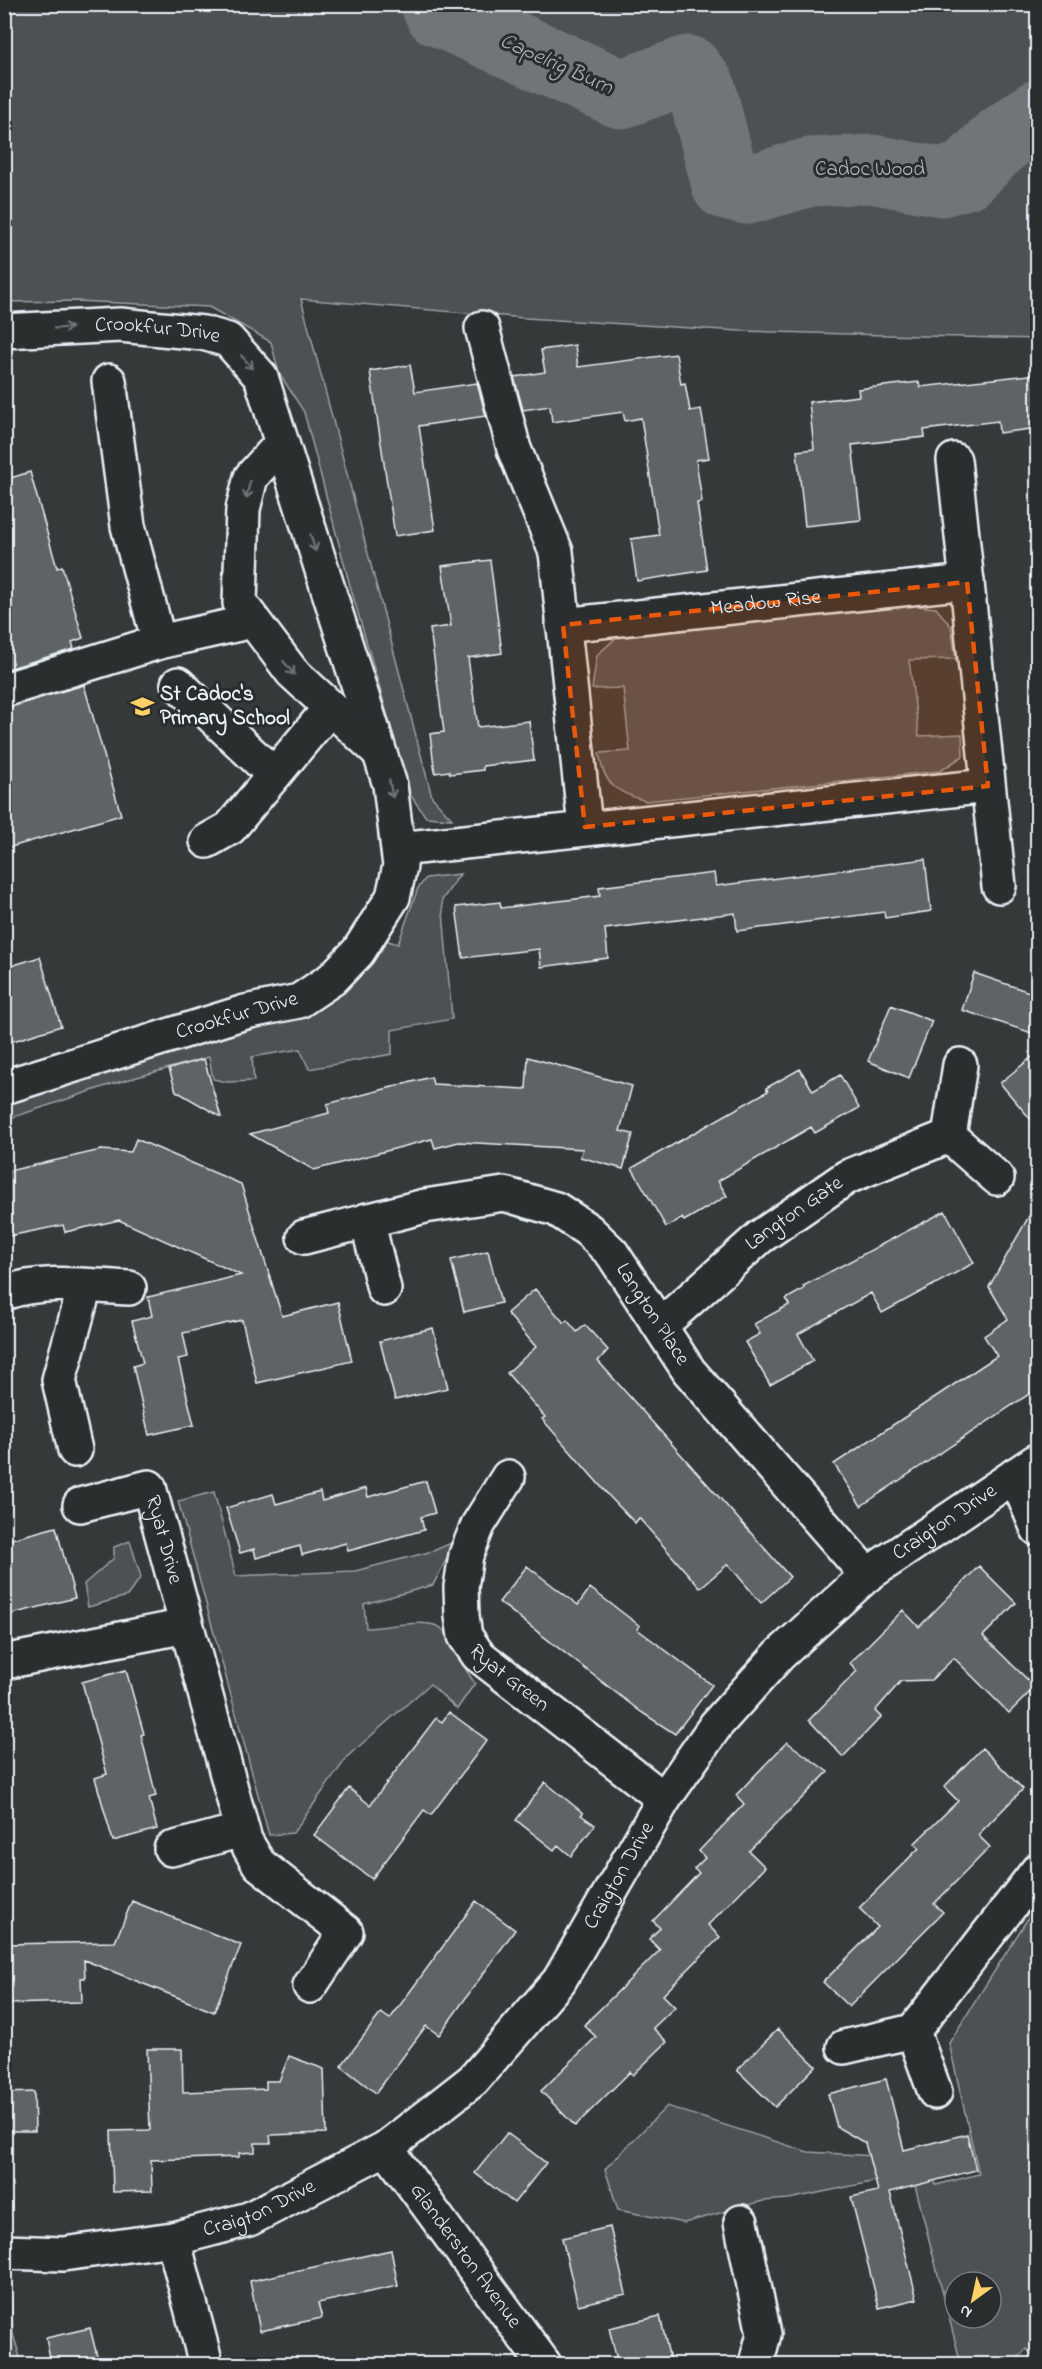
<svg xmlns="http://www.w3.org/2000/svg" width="1042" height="2369" font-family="'Indie Flower',sans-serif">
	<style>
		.green { fill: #4d5152; stroke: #9aa1a5; stroke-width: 1.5; fill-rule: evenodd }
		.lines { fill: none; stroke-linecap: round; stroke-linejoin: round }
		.river { stroke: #707579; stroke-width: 69 }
		.building { fill: #5f6365; stroke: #e8f1f8; stroke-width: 1.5 }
		.minor-casing { stroke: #e8f1f8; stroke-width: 38 }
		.minor { stroke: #2a2d2e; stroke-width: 33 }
		.oneway { stroke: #6c7275 }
		.marked { fill: #e8590c; fill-opacity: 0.2; stroke: #e8590c; stroke-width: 4.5; stroke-dasharray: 12 8; stroke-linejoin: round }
		.labels { text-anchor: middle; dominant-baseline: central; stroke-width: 6; stroke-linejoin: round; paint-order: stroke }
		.park-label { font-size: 21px; fill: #b2b9be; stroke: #2a2d2e }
		.street-label { font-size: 21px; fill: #e8f1f8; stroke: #2a2d2e }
		.poi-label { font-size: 21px; font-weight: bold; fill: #e8f1f8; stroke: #2a2d2e; text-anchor: start }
		.water-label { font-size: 22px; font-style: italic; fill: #acb3b8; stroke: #2a2d2e }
	</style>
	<rect width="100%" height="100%" fill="#35393a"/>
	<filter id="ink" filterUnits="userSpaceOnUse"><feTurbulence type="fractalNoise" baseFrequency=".0167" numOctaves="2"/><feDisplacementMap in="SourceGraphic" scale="12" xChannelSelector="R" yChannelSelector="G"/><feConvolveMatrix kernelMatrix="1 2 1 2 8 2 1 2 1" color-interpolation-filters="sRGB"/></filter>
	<g filter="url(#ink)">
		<path class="green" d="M 4,5 L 1037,5 L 1037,339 L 740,331 L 525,318 L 301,299 L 432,797 L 452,819 L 426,817 L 411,796 L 349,582 L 304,412 L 279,373 L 271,342 L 209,307 L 75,301 L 5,302 Z
			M 909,605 L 936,608 L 951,626 L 956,659 L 909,660 L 919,736 L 962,734 L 963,756 L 940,771 L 646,801 C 616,792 604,786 599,753 L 630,751 L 623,688 L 592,689 L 597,655 L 616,638 Z
			M 460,874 L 442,900 L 452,1019 L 392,1030 L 392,1054 L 309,1069 L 300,1049 L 252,1057 L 254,1081 L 226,1082 L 213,1079 L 209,1057 L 112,1084 L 5,1120 L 4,1105 C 52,1089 99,1070 147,1056 C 239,1029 328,1029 385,940 L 398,944 L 418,888 L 426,878 Z
			M 214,1492 L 236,1576 L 355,1571 L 433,1551 L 456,1541 L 433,1585 L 364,1604 L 366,1628 C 385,1628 431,1616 443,1630 C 457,1645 461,1667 475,1683 L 457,1709 L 430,1684 L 348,1756 L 293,1833 L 269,1835 L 178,1501 Z
			M 130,1541 L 141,1577 L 127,1596 L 88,1607 L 84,1584 L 114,1558 L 114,1547 Z
			M 1037,1904 L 1037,2358 L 1026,2349 L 1013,2364 L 961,2364 L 915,2185 L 890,2178 L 789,2199 L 763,2201 L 684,2223 L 618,2210 L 605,2169 L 667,2106 L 808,2152 L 926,2159 L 936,2185 L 979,2174 L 949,2043 ZM 955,2282 L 991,2282 L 991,2318 L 955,2318 Z
			M 4,2288 L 10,2288 L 13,2334 L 22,2364 L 5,2364 Z"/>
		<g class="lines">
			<path class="river" d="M 435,4 L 439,12 L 621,94 L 688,70 L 701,87 L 726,185 L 747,190 L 810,172 L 872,169 L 942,182 L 966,175 L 1000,141 L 1038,114"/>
		</g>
		<path class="building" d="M 575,345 L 578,367 L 676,354 L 681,384 L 685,383 L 690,411 L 701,409 L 709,458 L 696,460 L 702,502 L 697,503 L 707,570 L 637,581 L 631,539 L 659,535 L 641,418 L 625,421 L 623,412 L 552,422 L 550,406 L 523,410 L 514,377 L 545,372 L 541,350 Z
			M 410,365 L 415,392 L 477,383 L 486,416 L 419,426 L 435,530 L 395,536 L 370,371 Z
			M 1038,374 L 1038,428 L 999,433 L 998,421 L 924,430 L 925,437 L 852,445 L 861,520 L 805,526 L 797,451 L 814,449 L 809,402 L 859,396 L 858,389 L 919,382 L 920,387 Z
			M 30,472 L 57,568 L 62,566 L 83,638 L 72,642 L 74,649 L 4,670 L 4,480 Z
			M 490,560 L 502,653 L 468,658 L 478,727 L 529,721 L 534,760 L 483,766 L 483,770 L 450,774 L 449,771 L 435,773 L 430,734 L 444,732 L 430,629 L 451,626 L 442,566 Z
			M 84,685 L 121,815 L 4,849 L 4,708 Z
			M 925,859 L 931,911 L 885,918 L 884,912 L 737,931 L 735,913 L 605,929 L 608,958 L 541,967 L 539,949 L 463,958 L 456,907 L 500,902 L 501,908 L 600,896 L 599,887 L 714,873 L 716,886 Z
			M 40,957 L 61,1026 L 4,1044 L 4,968 Z
			M 974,973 L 1038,995 L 1038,1035 L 962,1010 Z
			M 891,1005 L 932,1021 L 909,1078 L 868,1061 Z
			M 1038,1052 L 1038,1128 L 1000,1083 Z
			M 528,1057 L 632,1086 L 620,1131 L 633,1134 L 623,1169 L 580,1157 L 583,1149 L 459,1142 L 435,1148 L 432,1139 L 314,1170 L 250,1134 L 329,1113 L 327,1104 L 431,1077 L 433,1084 L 526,1089 Z
			M 204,1059 L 221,1117 L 176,1091 L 169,1069 Z
			M 800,1069 L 813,1091 L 840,1075 L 859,1108 L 815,1133 L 811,1127 L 718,1181 L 727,1196 L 684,1221 L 682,1218 L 666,1227 L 632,1168 L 768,1091 L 766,1088 Z
			M 136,1139 L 241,1184 L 282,1316 L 338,1302 L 352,1361 L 257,1383 L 242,1320 L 183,1333 L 188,1357 L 178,1359 L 194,1425 L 149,1435 L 133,1366 L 143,1363 L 132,1321 L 152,1316 L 148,1297 L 241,1275 L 119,1220 L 65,1232 L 63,1225 L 4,1237 L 4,1172 L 101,1150 L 131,1152 Z
			M 1038,1200 L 1038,1388 L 861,1506 L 834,1464 L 997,1356 L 984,1336 L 1008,1319 L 989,1287 Z
			M 945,1211 L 974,1263 L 882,1313 L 871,1293 L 798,1334 L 813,1361 L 770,1385 L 745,1342 L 760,1334 L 754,1324 L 789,1305 L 786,1299 L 804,1289 L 803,1286 Z
			M 488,1251 L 501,1303 L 464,1312 L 451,1260 Z
			M 535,1289 L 564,1323 L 567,1320 L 577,1332 L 585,1325 L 608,1350 L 598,1361 L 790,1577 L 761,1603 L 728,1564 L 700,1588 L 639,1518 L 635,1523 L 610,1497 L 542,1419 L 545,1417 L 507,1373 L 536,1347 L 507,1313 Z
			M 433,1328 L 448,1388 L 395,1400 L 380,1341 Z
			M 426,1481 L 435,1513 L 421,1517 L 424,1530 L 348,1551 L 346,1543 L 302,1555 L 300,1546 L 256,1558 L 254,1549 L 240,1553 L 226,1508 L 273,1494 L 276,1504 L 320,1492 L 322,1501 L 366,1488 L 368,1497 Z
			M 56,1527 L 75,1598 L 4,1616 L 4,1541 Z
			M 527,1566 L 578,1605 L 590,1588 L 640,1626 L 637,1629 L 712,1685 L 675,1734 L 641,1712 L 499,1602 Z
			M 979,1566 L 1016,1603 L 983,1636 L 1035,1687 L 1009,1713 L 954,1658 L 931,1680 L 901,1681 L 875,1711 L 881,1717 L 843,1757 L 809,1720 L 857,1671 L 850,1663 L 903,1610 L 919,1627 Z
			M 126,1670 L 144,1734 L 141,1735 L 156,1796 L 149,1798 L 157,1829 L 113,1841 L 95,1778 L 107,1774 L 82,1682 Z
			M 449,1712 L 487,1740 L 431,1815 L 424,1810 L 372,1879 L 314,1835 L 349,1788 L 370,1805 L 436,1718 L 442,1722 Z
			M 787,1742 L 828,1772 L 749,1851 L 765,1867 L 708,1925 L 720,1937 L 663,1995 L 675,2007 L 653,2028 L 667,2042 L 633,2075 L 630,2072 L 575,2126 L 541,2091 L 596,2037 L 584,2025 L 660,1950 L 649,1939 L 660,1928 L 653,1921 L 699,1873 L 694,1869 L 705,1858 L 699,1851 L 744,1804 L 736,1795 Z
			M 982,1748 L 1023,1789 L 978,1835 L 990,1847 L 934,1904 L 943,1912 L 849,2007 L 823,1982 L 878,1927 L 859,1908 L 919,1848 L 914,1844 L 958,1801 L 944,1787 Z
			M 545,1782 L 583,1813 L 581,1815 L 595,1825 L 571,1856 L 558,1845 L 554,1850 L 516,1820 Z
			M 132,1901 L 241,1945 L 214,2012 L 84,1960 L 85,1978 L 81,1978 L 82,2002 L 4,2004 L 4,1944 L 115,1942 Z
			M 476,1901 L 515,1930 L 439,2035 L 426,2026 L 376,2093 L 341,2066 L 381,2013 L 390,2019 Z
			M 778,2029 L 816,2066 L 775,2107 L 737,2070 Z
			M 147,2049 L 182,2049 L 183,2092 L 266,2089 L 266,2081 L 279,2081 L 289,2056 L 324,2069 L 326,2133 L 270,2135 L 271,2143 L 255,2143 L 255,2152 L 239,2153 L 239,2157 L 151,2160 L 152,2191 L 113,2192 L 111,2131 L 150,2130 Z
			M 886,2079 L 904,2150 L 967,2134 L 976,2170 L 890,2192 L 917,2299 L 879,2308 L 851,2197 L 878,2191 L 865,2143 L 837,2127 L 828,2094 Z
			M 34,2092 L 35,2131 L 4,2131 L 4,2093 Z
			M 507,2133 L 546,2163 L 514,2203 L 475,2173 Z
			M 610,2227 L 626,2294 L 578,2305 L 562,2238 Z
			M 391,2250 L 398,2286 L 318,2303 L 322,2318 L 260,2331 L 250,2281 Z
			M 660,2316 L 671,2364 L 618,2364 L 609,2328 Z
			M 90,2328 L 99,2364 L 51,2364 L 46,2338 Z"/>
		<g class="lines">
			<defs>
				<g id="minor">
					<path d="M 482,328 L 514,449 L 556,552 L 585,827"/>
					<path id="s1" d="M 4,331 L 120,325 L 203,333 L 228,340 L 261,377 L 390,785 L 400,866 L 393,897 L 358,952 L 332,979 L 299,1001 L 245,1012 L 4,1087"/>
					<path d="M 109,381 L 128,526 L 159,642"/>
					<path d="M 282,443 L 251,477 L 243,509 L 240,603 L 292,672 L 378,751"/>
					<path d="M 954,460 L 999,886"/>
					<path id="s2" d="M 563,625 L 967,582"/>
					<path d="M 178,684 L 274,775"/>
					<path d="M 4,690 L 159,642 L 253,621"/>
					<path d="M 207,841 L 230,828 L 330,708"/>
					<path d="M 399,849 L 988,786"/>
					<path d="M 949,1136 L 960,1065"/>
					<path d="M 367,1220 L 384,1289"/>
					<path id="s3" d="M 304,1237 L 425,1206 L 504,1194 L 556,1209 L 588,1230 L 612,1253 L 689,1371 L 867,1575"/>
					<path d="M 4,1293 C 43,1279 89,1286 129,1288"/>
					<path id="s4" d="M 661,1325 L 760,1237 L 847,1177 L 949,1136 L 997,1178"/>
					<path d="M 75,1450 L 59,1380 L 85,1286"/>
					<path d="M 1015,1475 L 1038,1529"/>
					<path id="s5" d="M 508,1477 L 478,1525 L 466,1555 L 461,1587 L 462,1616 L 465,1636 L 478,1655 L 664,1799"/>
					<path id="s6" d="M 80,1505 L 149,1487 L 245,1840 L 259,1864 L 346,1932 L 310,1986"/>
					<path d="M 4,1662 L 186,1626"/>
					<path d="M 171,1849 L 242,1830"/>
					<path d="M 844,2047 L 913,2031"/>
					<path d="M 935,2092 L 913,2031 L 1038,1870"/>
					<path id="s7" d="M 386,2148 L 544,2364"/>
					<path d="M 741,2222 L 764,2334 L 756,2364"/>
					<path d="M 173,2239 L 206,2364"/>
					<path id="s8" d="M 4,2252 L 63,2254 L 173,2239 L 249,2219 L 386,2148 L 473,2080 L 559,1981 L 664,1799 L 716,1725 L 779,1655 L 867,1575 L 1038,1460"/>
				</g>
			</defs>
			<use href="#minor" class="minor-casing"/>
			<use href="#minor" class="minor"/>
		</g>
		<defs><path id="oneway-shaft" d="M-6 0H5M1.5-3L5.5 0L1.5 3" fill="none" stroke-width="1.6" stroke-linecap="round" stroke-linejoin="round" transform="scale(1.5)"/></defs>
		<g class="oneway">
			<use href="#oneway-shaft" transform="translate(63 328) rotate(-3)"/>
			<use href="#oneway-shaft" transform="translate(247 362) rotate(48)"/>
			<use href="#oneway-shaft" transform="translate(248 490) rotate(104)"/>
			<use href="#oneway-shaft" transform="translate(313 543) rotate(73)"/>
			<use href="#oneway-shaft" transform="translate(289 668) rotate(51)"/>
			<use href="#oneway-shaft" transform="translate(391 789) rotate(79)"/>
		</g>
	</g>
	<path class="marked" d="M 967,582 L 988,786 L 585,827 L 563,625 Z"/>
	<defs>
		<symbol id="school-bare" viewBox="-9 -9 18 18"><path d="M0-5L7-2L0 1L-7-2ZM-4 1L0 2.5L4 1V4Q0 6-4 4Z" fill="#ffd166" stroke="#2a2d2e" stroke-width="2.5" paint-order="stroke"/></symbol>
	</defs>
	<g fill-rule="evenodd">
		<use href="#school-bare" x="126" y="690" width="33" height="33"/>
	</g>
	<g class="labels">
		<g class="park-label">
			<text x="870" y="170">Cadoc Wood</text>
		</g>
		<g class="street-label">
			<text stroke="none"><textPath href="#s1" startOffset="154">Crookfur Drive</textPath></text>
			<text stroke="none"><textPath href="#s2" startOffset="204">Meadow Rise</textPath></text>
			<text transform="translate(237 1016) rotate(-16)">Crookfur Drive</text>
			<text stroke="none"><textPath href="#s4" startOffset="174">Langton Gate</textPath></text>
			<text stroke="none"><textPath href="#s3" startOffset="404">Langton Place</textPath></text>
			<text stroke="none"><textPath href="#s8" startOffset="1252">Craigton Drive</textPath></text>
			<text stroke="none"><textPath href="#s6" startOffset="126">Ryat Drive</textPath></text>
			<text stroke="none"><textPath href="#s5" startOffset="232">Ryat Green</textPath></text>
			<text stroke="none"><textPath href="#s8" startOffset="766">Craigton Drive</textPath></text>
			<text stroke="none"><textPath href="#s8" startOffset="262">Craigton Drive</textPath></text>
			<text stroke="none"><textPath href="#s7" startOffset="134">Glanderston Avenue</textPath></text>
		</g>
		<g class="poi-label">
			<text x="160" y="695">St Cadoc's<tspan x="160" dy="24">Primary School</tspan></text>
		</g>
		<g class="water-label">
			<text transform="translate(556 65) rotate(24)">Capelrig Burn</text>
		</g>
	</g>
	<rect width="1042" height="2369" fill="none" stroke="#2a2d2e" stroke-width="24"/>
	<rect x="12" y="12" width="1018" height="2345" fill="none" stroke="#e8f1f8" stroke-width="2" filter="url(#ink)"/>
	<g transform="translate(973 2300) rotate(213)"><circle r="28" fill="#2a2d2e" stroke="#767b7f" stroke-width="1.5"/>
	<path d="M0-4.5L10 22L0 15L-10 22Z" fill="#ffd166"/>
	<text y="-9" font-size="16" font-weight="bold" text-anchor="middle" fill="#e8f1f8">N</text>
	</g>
</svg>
